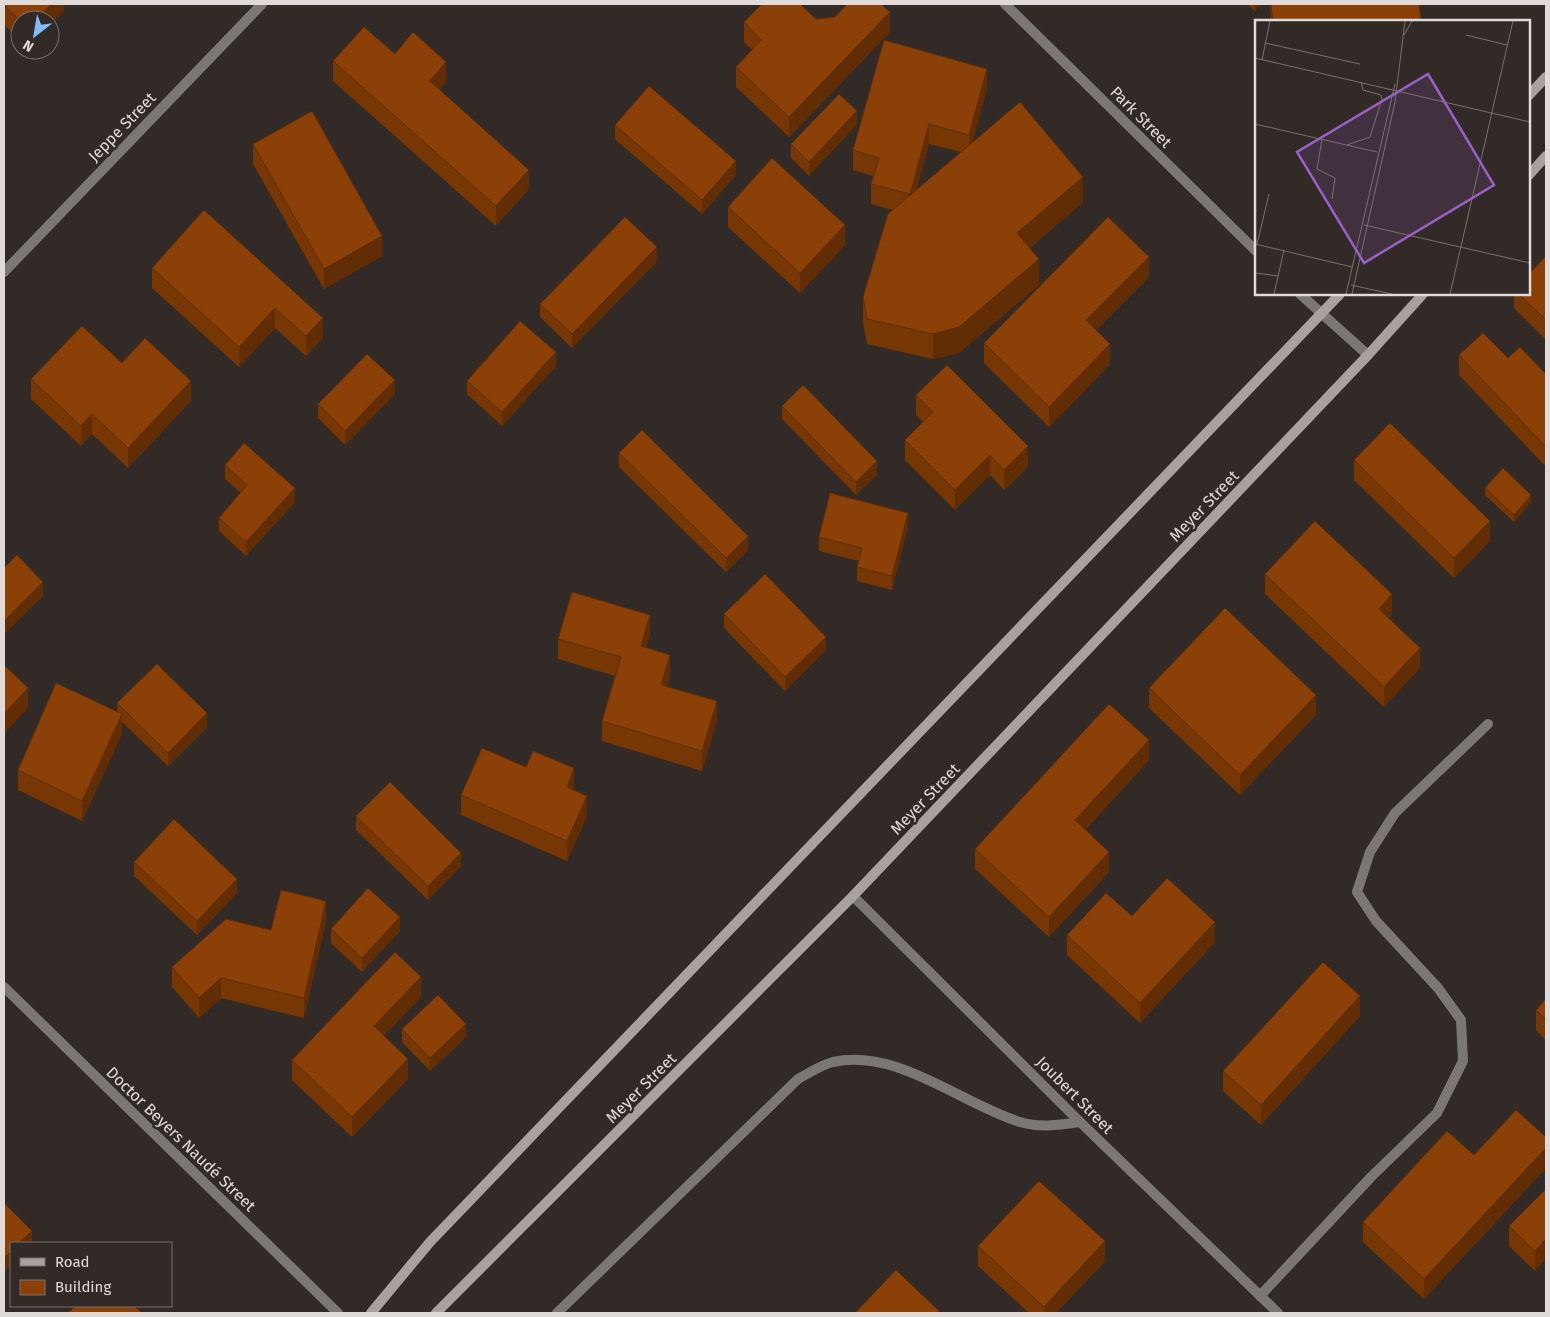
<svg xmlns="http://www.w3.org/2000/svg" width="1550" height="1317" font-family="'Fira Sans',sans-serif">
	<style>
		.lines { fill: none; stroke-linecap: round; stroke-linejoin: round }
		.service { stroke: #7b7775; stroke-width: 10 }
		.minor { stroke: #7b7775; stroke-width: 10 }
		.secondary { stroke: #a8a19e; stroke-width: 10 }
		.wall { fill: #773705; fill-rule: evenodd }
		.shaded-wall { fill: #612d04 }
		.building { fill: #8a4006; stroke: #612d04 }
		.labels { text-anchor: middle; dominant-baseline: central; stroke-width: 5; stroke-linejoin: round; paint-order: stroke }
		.street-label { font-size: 16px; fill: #e0dbd9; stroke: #322a26 }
		.inset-road { fill: none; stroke: #78716e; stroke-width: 1 }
		.view { fill: #9960c7; fill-opacity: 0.15; stroke: #9960c7; stroke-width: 2.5 }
		.inset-edge { fill: none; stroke: #e0dbd9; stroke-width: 2.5 }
	</style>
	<rect width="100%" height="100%" fill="#322a26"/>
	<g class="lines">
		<path class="service" d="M 1260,1296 L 1371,1177 L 1437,1113 L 1463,1061 L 1461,1020 L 1438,988 L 1376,921 L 1357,892 L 1370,852 L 1395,813 L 1488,724
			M 557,1313 L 798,1079 C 809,1073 821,1065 833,1062 C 898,1048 961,1104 1020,1122 C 1040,1128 1059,1125 1080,1122"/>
		<path class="minor" d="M 1005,4 L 1256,251
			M 4,272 L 262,4
			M 1300,294 L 1368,355
			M 853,896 L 1080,1122 L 1278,1313
			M 4,987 L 338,1313"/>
		<path class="secondary" d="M 1529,95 L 1546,77
			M 1529,175 L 1546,156
			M 371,1313 L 430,1242 L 1340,294
			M 436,1313 L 853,896 L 1368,355 L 1423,294"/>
	</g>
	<path class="wall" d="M 4,4 L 64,4 L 64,11 L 20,20 L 20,40 L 4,25 Z
		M 1247,4 L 1261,4 L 1255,11 Z
		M 1270,4 L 1421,21 L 1271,21 Z
		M 835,17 L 890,32 L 789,137 L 736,87 L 736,67 L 752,50 L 744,42 L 744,22 L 816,19 Z
		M 395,54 L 446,82 L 440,89 L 529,189 L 496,226 L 333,81 L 333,61 Z
		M 987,89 L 972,143 L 1083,202 L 1030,248 L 1039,285 L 959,353 L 933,359 L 867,344 L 863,323 L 863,297 L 893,210 L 871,204 L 871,184 L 873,176 L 853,170 L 853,150 ZM 929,144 L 961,152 L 916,191 Z
		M 857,124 L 809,176 L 791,158 L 791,144 Z
		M 615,125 L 736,175 L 702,214 L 615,139 Z
		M 253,144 L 382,256 L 324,289 L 253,164 Z
		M 728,207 L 845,245 L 800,293 L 728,227 Z
		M 204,210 L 323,338 L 306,356 L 275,328 L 239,367 L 152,288 L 152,268 Z
		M 1546,256 L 1546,340 L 1514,308 L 1514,294 L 1529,294 Z
		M 657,261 L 572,348 L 540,317 L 540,304 Z
		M 1149,277 L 1096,330 L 1110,364 L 1049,427 L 984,363 L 984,343 Z
		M 1459,355 L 1508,358 L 1546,374 L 1546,467 L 1459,375 Z
		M 122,363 L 191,401 L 128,468 L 92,434 L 81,446 L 31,399 L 31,379 Z
		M 556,366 L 502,426 L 467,394 L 467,381 Z
		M 395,394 L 345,445 L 318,418 L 318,404 Z
		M 916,395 L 1028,466 L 1004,490 L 990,475 L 955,510 L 905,460 L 905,440 L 923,422 L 916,415 Z
		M 782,406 L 877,475 L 856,495 L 782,419 Z
		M 619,453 L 748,550 L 726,572 L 619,467 Z
		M 1354,460 L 1490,541 L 1454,578 L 1354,480 Z
		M 225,465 L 295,502 L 246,556 L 219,531 L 219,518 L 241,493 L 225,479 Z
		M 1485,488 L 1531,502 L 1514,522 L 1485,495 Z
		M 908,527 L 892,590 L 857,581 L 857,567 L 859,561 L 819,551 L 819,537 Z
		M 1265,574 L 1392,614 L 1389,618 L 1420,668 L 1384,707 L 1265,594 Z
		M 724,614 L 826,650 L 785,691 L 724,628 Z
		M 650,635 L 646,647 L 670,675 L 667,686 L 717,721 L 702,771 L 602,741 L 602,721 L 615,676 L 558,659 L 558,639 Z
		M 1149,688 L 1316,715 L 1240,795 L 1149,708 Z
		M 117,703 L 207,727 L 168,766 L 122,722 L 122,734 L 82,821 L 18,790 L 18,770 L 117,711 Z
		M 1149,760 L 1085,830 L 1109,872 L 1049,937 L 975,869 L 975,849 Z
		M 574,788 L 574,790 L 587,816 L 567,861 L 461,815 L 461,795 Z
		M 356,816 L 461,866 L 428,900 L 356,830 Z
		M 134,862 L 237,893 L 197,935 L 134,876 Z
		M 1132,916 L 1215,942 L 1140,1023 L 1067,955 L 1067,935 Z
		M 326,921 L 304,1018 L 221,998 L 199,1018 L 172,987 L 172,967 L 271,930 Z
		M 331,929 L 400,931 L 362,972 L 331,943 Z
		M 421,997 L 384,1035 L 408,1079 L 352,1137 L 292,1080 L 292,1060 Z
		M 1546,999 L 1546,1040 L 1536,1030 L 1536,1010 Z
		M 1360,1016 L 1261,1125 L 1223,1091 L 1223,1071 Z
		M 402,1029 L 466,1037 L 430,1071 L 402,1042 Z
		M 1546,1056 L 1546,1078 L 1545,1077 L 1545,1057 Z
		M 1546,1137 L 1546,1168 L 1424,1299 L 1363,1242 L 1363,1222 Z
		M 1546,1189 L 1535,1271 L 1509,1246 L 1509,1226 Z
		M 978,1246 L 1105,1261 L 1056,1313 L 1029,1313 L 978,1266 Z"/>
	<path class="shaded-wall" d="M 51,4 L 64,4 L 64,11 L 50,25 L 50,20 L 36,20 Z
		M 1255,4 L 1261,4 L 1255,11 Z
		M 890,12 L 890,32 L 789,137 L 789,117 Z
		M 446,62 L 446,82 L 430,101 L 430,81 Z
		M 987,69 L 987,89 L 969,155 L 969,135 Z
		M 857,111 L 857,124 L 809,176 L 809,162 Z
		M 929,124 L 929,144 L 910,214 L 910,194 Z
		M 736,161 L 736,175 L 702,214 L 702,200 Z
		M 529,170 L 529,189 L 496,226 L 496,206 Z
		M 1083,177 L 1083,202 L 1017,259 L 1017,233 Z
		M 845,225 L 845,245 L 800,293 L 800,273 Z
		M 382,236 L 382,256 L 324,289 L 324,269 Z
		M 657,247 L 657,261 L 572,348 L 572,334 Z
		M 1149,257 L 1149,277 L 1086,340 L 1086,320 Z
		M 1039,259 L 1039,285 L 959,353 L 933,359 L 933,334 Z
		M 275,308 L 275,328 L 239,367 L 239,347 Z
		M 323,318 L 323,338 L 306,356 L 306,336 Z
		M 1110,344 L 1110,364 L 1049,427 L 1049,407 Z
		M 556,352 L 556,366 L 502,426 L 502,412 Z
		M 395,380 L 395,394 L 345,445 L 345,431 Z
		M 191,381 L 191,401 L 128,468 L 128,448 Z
		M 92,414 L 92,434 L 81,446 L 81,426 Z
		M 1028,446 L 1028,466 L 1004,490 L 1004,470 Z
		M 990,455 L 990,475 L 955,510 L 955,490 Z
		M 877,461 L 877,475 L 856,495 L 856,482 Z
		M 295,488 L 295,502 L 246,556 L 246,542 Z
		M 1531,495 L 1531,502 L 1514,522 L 1514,515 Z
		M 908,513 L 908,527 L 892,590 L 892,576 Z
		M 1490,521 L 1490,541 L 1454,578 L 1454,558 Z
		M 748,536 L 748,550 L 726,572 L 726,558 Z
		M 43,582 L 43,596 L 4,634 L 4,621 Z
		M 1392,594 L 1392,614 L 1379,629 L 1379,609 Z
		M 650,615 L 650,635 L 641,666 L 641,646 Z
		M 826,637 L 826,650 L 785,691 L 785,677 Z
		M 1420,648 L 1420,668 L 1384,707 L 1384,687 Z
		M 670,655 L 670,675 L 661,705 L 661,685 Z
		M 28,688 L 28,708 L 4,734 L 4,714 Z
		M 1316,695 L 1316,715 L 1240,795 L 1240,775 Z
		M 717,701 L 717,721 L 702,771 L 702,751 Z
		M 207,713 L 207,727 L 168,766 L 168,753 Z
		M 122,714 L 122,734 L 82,821 L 82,801 Z
		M 1149,740 L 1149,760 L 1075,840 L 1075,820 Z
		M 574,768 L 574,788 L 567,807 L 567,787 Z
		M 587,796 L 587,816 L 567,861 L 567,841 Z
		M 1109,852 L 1109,872 L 1049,937 L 1049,917 Z
		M 461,853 L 461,866 L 428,900 L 428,886 Z
		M 237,879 L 237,893 L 197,935 L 197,921 Z
		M 326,901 L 326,921 L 304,1018 L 304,998 Z
		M 400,917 L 400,931 L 362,972 L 362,958 Z
		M 1215,922 L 1215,942 L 1140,1023 L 1140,1003 Z
		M 421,977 L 421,997 L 374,1046 L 374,1026 Z
		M 221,978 L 221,998 L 199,1018 L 199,998 Z
		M 1360,996 L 1360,1016 L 1261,1125 L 1261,1105 Z
		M 466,1024 L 466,1037 L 430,1071 L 430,1058 Z
		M 408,1059 L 408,1079 L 352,1137 L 352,1117 Z
		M 1546,1148 L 1546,1168 L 1424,1299 L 1424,1279 Z
		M 32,1231 L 32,1243 L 19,1243 Z
		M 1546,1239 L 1546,1259 L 1535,1271 L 1535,1251 Z
		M 1105,1241 L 1105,1261 L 1056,1313 L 1044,1313 L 1044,1307 Z
		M 11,1251 L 11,1265 L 4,1272 L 4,1258 Z"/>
	<path class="building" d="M 4,4 L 51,4 L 36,20 L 20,20 L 4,5 Z
		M 762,4 L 800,4 L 816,19 L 835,17 L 847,4 L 881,4 L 890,12 L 789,117 L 736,67 L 761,40 L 744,22 Z
		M 1271,4 L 1419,4 L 1421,21 L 1273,21 Z
		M 364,27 L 395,54 L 413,32 L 446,62 L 430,81 L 529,170 L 496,206 L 333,61 Z
		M 884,40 L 987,69 L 969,135 L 929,124 L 910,194 L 871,184 L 879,158 L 853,150 Z
		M 649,86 L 736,161 L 702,200 L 615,125 Z
		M 839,94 L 857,111 L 809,162 L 791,144 Z
		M 1020,102 L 1083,177 L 1017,233 L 1039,259 L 959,327 L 933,334 L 867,319 L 863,297 L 888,214 Z
		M 312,111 L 382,236 L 324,269 L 253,144 Z
		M 772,158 L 845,225 L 800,273 L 728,207 Z
		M 204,210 L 323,318 L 306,336 L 275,308 L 239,347 L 152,268 Z
		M 625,217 L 657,247 L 572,334 L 540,304 Z
		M 1108,217 L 1149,257 L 1086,320 L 1110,344 L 1049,407 L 984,343 Z
		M 1546,256 L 1546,320 L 1519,294 L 1529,294 L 1529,274 Z
		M 520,321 L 556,352 L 502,412 L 467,381 Z
		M 82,326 L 122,363 L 145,338 L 191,381 L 128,448 L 92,414 L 81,426 L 31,379 Z
		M 1483,333 L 1508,358 L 1520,347 L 1546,374 L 1546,447 L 1459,355 Z
		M 367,354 L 395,380 L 345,431 L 318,404 Z
		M 947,365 L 1028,446 L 1004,470 L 990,455 L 955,490 L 905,440 L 933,412 L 916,395 Z
		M 803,385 L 877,461 L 856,482 L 782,406 Z
		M 1390,423 L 1490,521 L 1454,558 L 1354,460 Z
		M 642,430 L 748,536 L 726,558 L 619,453 Z
		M 244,443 L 295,488 L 246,542 L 219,518 L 247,485 L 225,465 Z
		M 1503,468 L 1531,495 L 1514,515 L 1485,488 Z
		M 830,493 L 908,513 L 892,576 L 857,567 L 862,548 L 819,537 Z
		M 1315,521 L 1392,594 L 1379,609 L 1420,648 L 1384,687 L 1265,574 Z
		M 17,555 L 43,582 L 4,621 L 4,568 Z
		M 765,574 L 826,637 L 785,677 L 724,614 Z
		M 572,592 L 650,615 L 641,646 L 670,655 L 661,685 L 717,701 L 702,751 L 602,721 L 621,657 L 558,639 Z
		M 1225,608 L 1316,695 L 1240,775 L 1149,688 Z
		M 157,664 L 207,713 L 168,753 L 117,703 Z
		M 4,665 L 28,688 L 4,714 Z
		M 56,683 L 122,714 L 82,801 L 18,770 Z
		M 1109,704 L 1149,740 L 1075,820 L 1109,852 L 1049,917 L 975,849 Z
		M 482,748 L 526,767 L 533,751 L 574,768 L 567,787 L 587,796 L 567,841 L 461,795 Z
		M 390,782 L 461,853 L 428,886 L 356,816 Z
		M 174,819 L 237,879 L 197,921 L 134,862 Z
		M 1167,878 L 1215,922 L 1140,1003 L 1067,935 L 1106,893 L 1132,916 Z
		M 368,888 L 400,917 L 362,958 L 331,929 Z
		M 281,890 L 326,901 L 304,998 L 221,978 L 199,998 L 172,967 L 226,919 L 271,930 Z
		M 395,952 L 421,977 L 374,1026 L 408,1059 L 352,1117 L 292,1060 Z
		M 1323,962 L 1360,996 L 1261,1105 L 1223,1071 Z
		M 438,995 L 466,1024 L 430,1058 L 402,1029 Z
		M 1546,999 L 1546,1020 L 1536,1010 Z
		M 1516,1110 L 1546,1137 L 1546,1148 L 1424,1279 L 1363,1222 L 1447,1131 L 1474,1155 Z
		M 1039,1181 L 1105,1241 L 1044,1307 L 978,1246 Z
		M 1546,1189 L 1546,1239 L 1535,1251 L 1509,1226 Z
		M 4,1203 L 32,1231 L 19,1243 L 11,1243 L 11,1251 L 4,1258 Z
		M 896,1270 L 939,1311 L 937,1313 L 855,1313 Z
		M 75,1306 L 134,1306 L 142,1313 L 68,1313 Z"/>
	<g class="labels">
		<g class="street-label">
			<text transform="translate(1141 117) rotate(45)">Park Street</text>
			<text transform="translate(122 127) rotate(-46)">Jeppe Street</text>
			<text transform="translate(1204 506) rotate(-46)">Meyer Street</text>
			<text transform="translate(925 799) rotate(-46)">Meyer Street</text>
			<text transform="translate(641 1088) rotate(-45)">Meyer Street</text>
			<text transform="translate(1075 1095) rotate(45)">Joubert Street</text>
			<text transform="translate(181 1139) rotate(44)">Doctor Beyers Naudé Street</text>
		</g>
	</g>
	<g transform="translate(1255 20)">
		<rect width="275" height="275" fill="#322a26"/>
		<path class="inset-road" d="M 149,15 L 157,1M 211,15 L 252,25M 10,23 L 105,44M 0,38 L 275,102M 7,40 L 15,1M 0,104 L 122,132M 67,119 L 62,149 L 80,158 L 77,179M 92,125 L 115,117 L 127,79 L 126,75 L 108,70 L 106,62M 109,205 L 275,243M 0,224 L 97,247M 2,224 L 14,174M 0,253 L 23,256M 96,265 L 137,274M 19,274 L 29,230M 91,274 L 140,64M 97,274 L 140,82 L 150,1M 195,274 L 258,1"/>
		<path class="view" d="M 173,54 L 239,165 L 109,243 L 42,132 Z"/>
		<rect width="275" height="275" class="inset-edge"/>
	</g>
	<rect width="1550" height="1317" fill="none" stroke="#e0dbd9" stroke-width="10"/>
	<rect x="10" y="1242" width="162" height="65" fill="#322a26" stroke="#78716e"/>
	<rect x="20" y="1258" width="25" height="8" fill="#a8a19e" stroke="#78716e"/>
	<text x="55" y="1267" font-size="15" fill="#e0dbd9">Road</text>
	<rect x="20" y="1280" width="25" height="15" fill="#8a4006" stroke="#78716e"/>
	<text x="55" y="1292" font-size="15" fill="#e0dbd9">Building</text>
	<g transform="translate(35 35) rotate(211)"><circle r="24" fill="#322a26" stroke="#78716e"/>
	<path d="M0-4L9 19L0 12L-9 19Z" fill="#80bdfa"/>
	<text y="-8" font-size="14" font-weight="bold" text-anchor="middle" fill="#e0dbd9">N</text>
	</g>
</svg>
